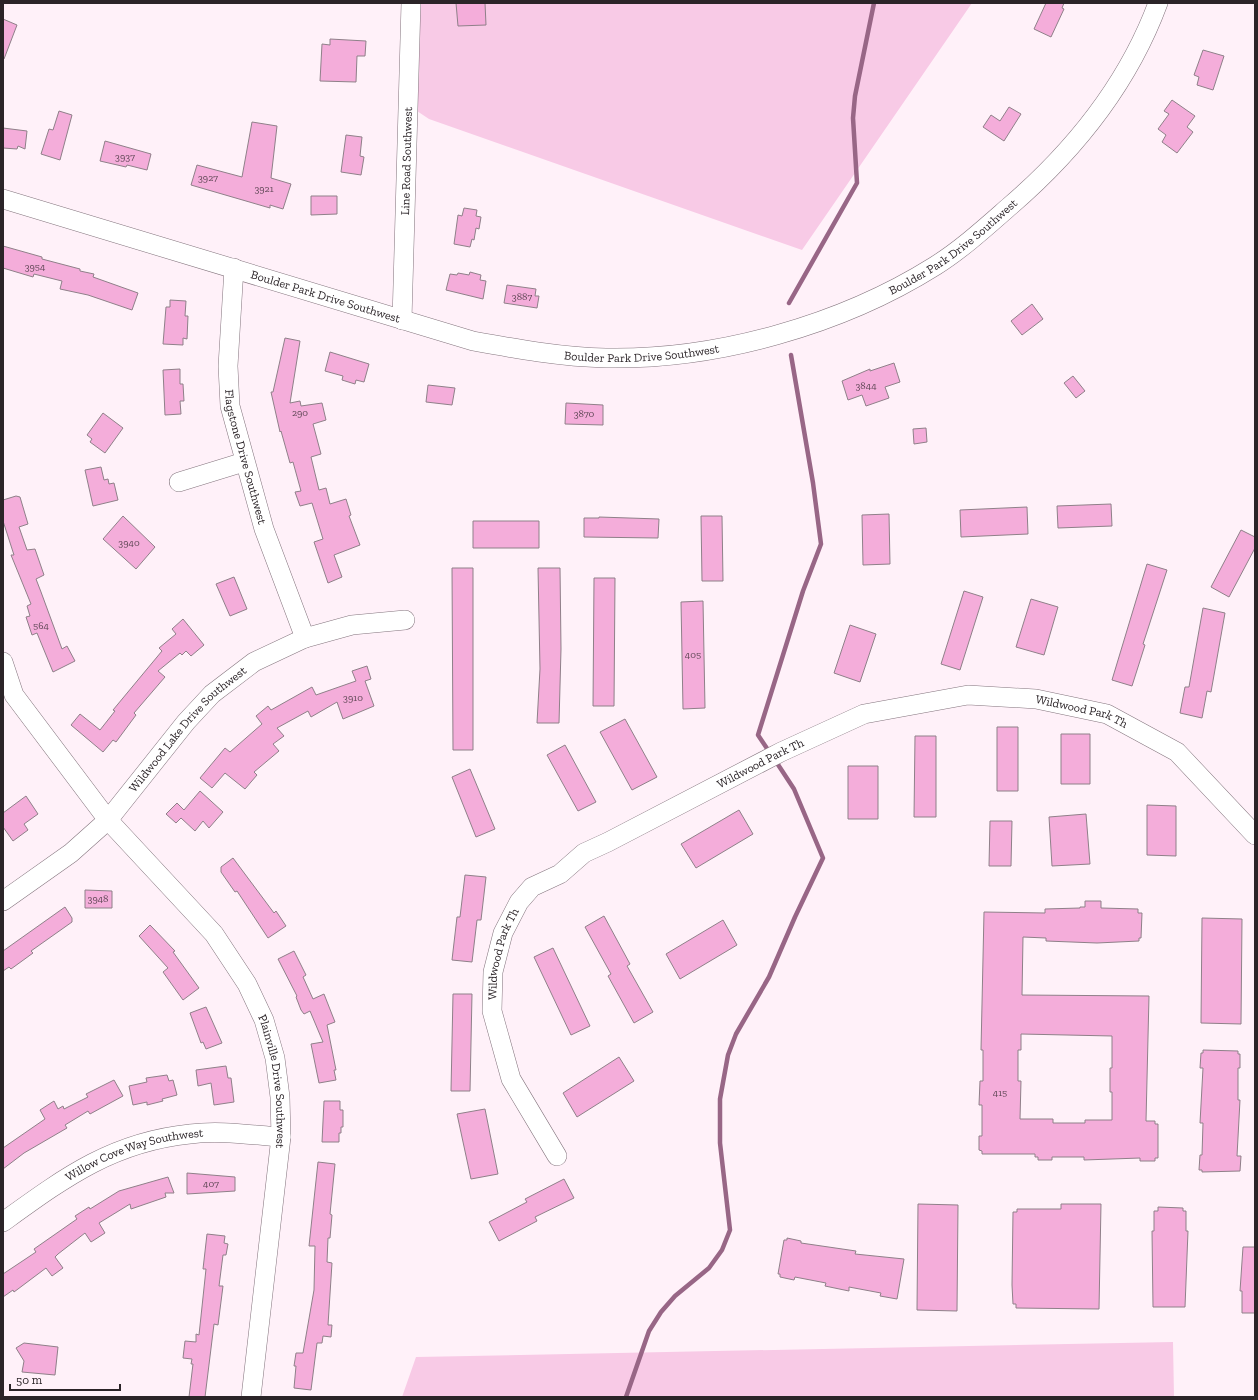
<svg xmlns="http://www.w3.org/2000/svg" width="1258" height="1400" font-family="'Zilla Slab',serif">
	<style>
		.green { fill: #f8cae6 }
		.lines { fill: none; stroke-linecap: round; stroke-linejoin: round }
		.stream { stroke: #986686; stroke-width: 4.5 }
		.building { fill: #f4adda; stroke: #8f8089; fill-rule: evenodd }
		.minor-casing { stroke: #84757e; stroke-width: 20 }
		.minor { stroke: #fff; stroke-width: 19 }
		.labels { text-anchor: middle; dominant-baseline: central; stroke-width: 3.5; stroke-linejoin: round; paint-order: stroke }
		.number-label { font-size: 10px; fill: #5d4654 }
		.street-label { font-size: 12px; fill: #2b2428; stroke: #fff1f9 }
	</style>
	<rect width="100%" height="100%" fill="#fff1f9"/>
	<path class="green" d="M 404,3 L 972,3 L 802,250 L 429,119 L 405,103 Z
		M 1173,1342 L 1174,1397 L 402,1397 L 416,1357 Z"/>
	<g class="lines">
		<path class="stream" d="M 789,303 L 857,183 L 853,118 L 855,96 L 874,3
			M 770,753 L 758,735 L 803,591 L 821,544 L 813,483 L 791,355
			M 626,1397 L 649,1331 L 661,1312 L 675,1296 L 709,1268 L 722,1250 L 730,1230 L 720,1143 L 720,1099 L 728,1055 L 736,1034 L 769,977 L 795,917 L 823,858 L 794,789 L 775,760"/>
	</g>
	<path class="building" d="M 456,3 L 485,3 L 486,25 L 458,26 Z
		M 1046,3 L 1064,3 L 1062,8 L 1064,9 L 1051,37 L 1034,29 Z
		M 3,19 L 17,25 L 4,59 L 3,58 Z
		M 330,39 L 366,41 L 365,56 L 357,56 L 356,82 L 320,81 L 322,44 L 330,45 Z
		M 1203,50 L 1224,56 L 1213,90 L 1197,85 L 1199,77 L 1194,75 Z
		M 1172,100 L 1195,116 L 1187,127 L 1193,132 L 1177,153 L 1162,142 L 1166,135 L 1158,129 L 1169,114 L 1164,111 Z
		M 1009,107 L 1021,114 L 1004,141 L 983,127 L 991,115 L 1000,121 Z
		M 59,111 L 72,115 L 60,160 L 41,154 L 49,129 L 53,130 Z
		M 252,122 L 277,126 L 271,178 L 291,184 L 283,209 L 270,205 L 270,208 L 191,185 L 197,165 L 242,177 Z
		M 3,128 L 27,131 L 25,149 L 18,146 L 17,149 L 3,148 Z
		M 346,135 L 362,137 L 360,156 L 364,157 L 361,175 L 341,172 Z
		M 105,141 L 151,154 L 147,170 L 127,165 L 126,167 L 100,161 Z
		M 311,196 L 337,196 L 337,214 L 311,215 Z
		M 464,208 L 477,210 L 476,216 L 481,217 L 479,229 L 476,228 L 474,240 L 472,239 L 470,247 L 454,244 L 458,215 L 462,216 Z
		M 3,246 L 42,257 L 42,259 L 80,269 L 80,271 L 94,274 L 93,277 L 138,293 L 132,310 L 88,295 L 60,289 L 62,281 L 34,274 L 33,277 L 3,268 Z
		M 470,272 L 481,275 L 480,280 L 486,281 L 483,299 L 446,290 L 450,274 L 457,275 L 458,273 L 469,275 Z
		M 507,285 L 536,289 L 535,296 L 539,296 L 537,308 L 504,303 Z
		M 170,300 L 186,301 L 185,316 L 188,316 L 187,339 L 183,338 L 183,345 L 163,344 L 166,307 L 170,307 Z
		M 1032,304 L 1043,319 L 1022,335 L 1011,321 Z
		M 285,338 L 300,341 L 290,403 L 300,401 L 301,406 L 322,403 L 326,420 L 313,424 L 321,454 L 311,457 L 319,490 L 326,488 L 330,504 L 346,499 L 351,515 L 349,516 L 360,545 L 334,555 L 342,577 L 328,583 L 314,542 L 323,539 L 312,503 L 300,506 L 295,492 L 301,491 L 293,462 L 290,463 L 281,431 L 280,432 L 271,392 L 273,392 Z
		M 330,352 L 369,364 L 364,382 L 356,380 L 355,384 L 342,380 L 343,376 L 325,371 Z
		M 894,363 L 900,382 L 885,387 L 889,398 L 866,406 L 862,395 L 848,400 L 842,381 L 870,369 L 870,371 Z
		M 180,369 L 180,384 L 183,384 L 184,401 L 180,401 L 181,414 L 165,415 L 163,370 Z
		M 1073,376 L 1085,391 L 1076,398 L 1064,383 Z
		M 428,385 L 455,388 L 452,405 L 426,402 Z
		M 566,403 L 603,405 L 603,425 L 565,424 Z
		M 103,413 L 123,428 L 105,453 L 90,442 L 92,439 L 87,435 Z
		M 926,428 L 927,442 L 914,444 L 913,429 Z
		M 101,467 L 104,480 L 108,479 L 109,484 L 114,483 L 118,500 L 93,506 L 85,470 Z
		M 16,496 L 20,497 L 28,524 L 19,527 L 27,550 L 35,549 L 44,575 L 36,579 L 41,592 L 62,649 L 67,646 L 75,661 L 53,672 L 37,633 L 32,635 L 26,617 L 30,616 L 27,606 L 31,604 L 11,555 L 14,555 L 3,521 L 3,500 Z
		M 1111,504 L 1112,526 L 1058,528 L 1057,506 Z
		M 1027,507 L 1028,534 L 961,537 L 960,510 Z
		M 889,514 L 890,564 L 863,565 L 862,515 Z
		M 123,516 L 155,547 L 136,569 L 103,539 Z
		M 701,516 L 722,516 L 723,581 L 702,581 Z
		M 599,517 L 659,519 L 658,538 L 584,537 L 584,518 L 599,518 Z
		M 473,521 L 539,521 L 539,548 L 473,548 Z
		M 1241,530 L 1255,537 L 1255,548 L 1229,597 L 1211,587 Z
		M 1147,564 L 1167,570 L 1143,644 L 1145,645 L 1132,686 L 1112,680 Z
		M 452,568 L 473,568 L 473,750 L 453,750 Z
		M 538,568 L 560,568 L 561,649 L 559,723 L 537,723 L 540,669 Z
		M 234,577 L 247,609 L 230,616 L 216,584 Z
		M 594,578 L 615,578 L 614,706 L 593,706 Z
		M 964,591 L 983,597 L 960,670 L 941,664 Z
		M 1031,599 L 1058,607 L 1044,655 L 1016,647 Z
		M 703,601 L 705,708 L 683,709 L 681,602 Z
		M 1203,608 L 1225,613 L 1211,692 L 1207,691 L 1202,718 L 1180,713 L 1185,687 L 1189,687 Z
		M 183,619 L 204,645 L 191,656 L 186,651 L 182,655 L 180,653 L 158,671 L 165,677 L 134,713 L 136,715 L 116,742 L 113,740 L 103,752 L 71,725 L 80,714 L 100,730 L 115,711 L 113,710 L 162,651 L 159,648 L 176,634 L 172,629 Z
		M 850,625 L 876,634 L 860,682 L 834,673 Z
		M 367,666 L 371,679 L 365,681 L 374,706 L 343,719 L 337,702 L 311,717 L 308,711 L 277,728 L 284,736 L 273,744 L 279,751 L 254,772 L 257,775 L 245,789 L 225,773 L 212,788 L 200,778 L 225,748 L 230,752 L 262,724 L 256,716 L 268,706 L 271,710 L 312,687 L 316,695 L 356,681 L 352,671 Z
		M 625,719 L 657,777 L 632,790 L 600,732 Z
		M 997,727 L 1018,727 L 1018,791 L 997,791 Z
		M 1061,734 L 1090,734 L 1090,784 L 1061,784 Z
		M 915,736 L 936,736 L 936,817 L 914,817 Z
		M 565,745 L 596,802 L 578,811 L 547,755 Z
		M 848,766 L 878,766 L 878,819 L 848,819 Z
		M 470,769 L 495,829 L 476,837 L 452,777 Z
		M 200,791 L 223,812 L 209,828 L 203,821 L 195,831 L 181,818 L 176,823 L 166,814 L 177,803 L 184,810 Z
		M 26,796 L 38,814 L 24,824 L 28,830 L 13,841 L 3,827 L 3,813 Z
		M 1147,805 L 1176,806 L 1176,856 L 1147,855 Z
		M 739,810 L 753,834 L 696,868 L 681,844 Z
		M 1086,814 L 1090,864 L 1052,866 L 1049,817 Z
		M 990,821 L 1012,821 L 1011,866 L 989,866 Z
		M 233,858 L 274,913 L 276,911 L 286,926 L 268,938 L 237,891 L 235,892 L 221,872 L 221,867 Z
		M 465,875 L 486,877 L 481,920 L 477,920 L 472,962 L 452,960 L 457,917 L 460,917 Z
		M 85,890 L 112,891 L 112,908 L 85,908 Z
		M 1085,901 L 1101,901 L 1101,908 L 1138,909 L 1138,913 L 1142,913 L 1141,938 L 1139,938 L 1139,941 L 1097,943 L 1046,941 L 1046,938 L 1023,937 L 1022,995 L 1149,996 L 1146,1121 L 1155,1121 L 1155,1124 L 1158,1124 L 1158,1158 L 1155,1158 L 1155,1161 L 1140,1161 L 1140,1158 L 1084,1160 L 1084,1157 L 1052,1157 L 1052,1160 L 1038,1160 L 1038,1157 L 1035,1157 L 1035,1154 L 982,1154 L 982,1151 L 979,1150 L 979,1136 L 982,1136 L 982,1105 L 979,1105 L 980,1081 L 983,1081 L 983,1050 L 981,1050 L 984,912 L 1045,913 L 1045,909 L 1080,908 L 1080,907 L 1085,907 ZM 1021,1034 L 1112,1036 L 1112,1068 L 1110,1068 L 1110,1092 L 1112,1092 L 1112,1120 L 1085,1120 L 1085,1123 L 1053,1123 L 1053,1119 L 1020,1119 L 1021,1081 L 1018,1081 L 1018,1050 L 1021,1050 Z
		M 65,907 L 72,918 L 72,922 L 31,951 L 33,953 L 11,969 L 9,967 L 3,971 L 3,951 Z
		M 604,916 L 630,964 L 627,966 L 653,1012 L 634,1023 L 608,976 L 611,974 L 585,927 Z
		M 1202,918 L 1242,919 L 1241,1024 L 1201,1023 Z
		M 723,920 L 737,945 L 680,979 L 666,954 Z
		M 150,925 L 175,951 L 173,952 L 199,988 L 183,1000 L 163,972 L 168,968 L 139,936 Z
		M 553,948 L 590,1026 L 571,1035 L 534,957 Z
		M 294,951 L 306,975 L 303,977 L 313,999 L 324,994 L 335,1022 L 327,1025 L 336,1070 L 334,1070 L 336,1080 L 319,1083 L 311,1044 L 323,1042 L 310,1011 L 304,1014 L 301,1010 L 296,997 L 297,996 L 278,959 Z
		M 453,994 L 472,994 L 470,1091 L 451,1091 Z
		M 206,1007 L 222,1043 L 206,1049 L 203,1042 L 201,1043 L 190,1013 Z
		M 1203,1050 L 1238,1051 L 1238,1054 L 1240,1054 L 1240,1068 L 1238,1068 L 1238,1100 L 1240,1100 L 1237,1156 L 1241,1156 L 1240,1171 L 1202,1172 L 1202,1170 L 1199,1170 L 1200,1155 L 1202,1155 L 1203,1123 L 1200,1123 L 1203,1068 L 1200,1068 L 1201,1053 L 1203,1053 Z
		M 619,1057 L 634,1081 L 577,1117 L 563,1093 Z
		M 226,1066 L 228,1078 L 231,1078 L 234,1102 L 214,1105 L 211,1083 L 198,1086 L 196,1070 Z
		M 167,1075 L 169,1081 L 173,1080 L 177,1095 L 162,1099 L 163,1101 L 147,1105 L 147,1102 L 133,1105 L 129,1086 L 147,1082 L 146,1078 Z
		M 114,1080 L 123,1096 L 90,1114 L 88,1111 L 65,1125 L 67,1128 L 24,1153 L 3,1169 L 3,1148 L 45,1119 L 40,1110 L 54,1101 L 58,1109 L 63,1106 L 64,1109 L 88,1097 L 86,1094 Z
		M 324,1101 L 340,1101 L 340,1110 L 343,1110 L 343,1127 L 341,1127 L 341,1133 L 339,1133 L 339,1142 L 322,1142 Z
		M 485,1109 L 498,1174 L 471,1179 L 457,1114 Z
		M 318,1162 L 335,1164 L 330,1214 L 332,1215 L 330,1238 L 328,1238 L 327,1262 L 332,1263 L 328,1325 L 332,1325 L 331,1337 L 323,1336 L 322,1343 L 317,1343 L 311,1390 L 294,1388 L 296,1366 L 294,1366 L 296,1353 L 303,1353 L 314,1290 L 315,1246 L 309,1246 Z
		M 187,1173 L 235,1177 L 235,1191 L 187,1194 Z
		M 168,1177 L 174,1193 L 165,1193 L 166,1197 L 131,1209 L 130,1204 L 99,1223 L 105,1233 L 91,1242 L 85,1233 L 58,1254 L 55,1257 L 63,1268 L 52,1276 L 46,1268 L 14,1292 L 13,1290 L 3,1297 L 3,1274 L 36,1252 L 34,1249 L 77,1219 L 75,1216 L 89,1207 L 90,1209 L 119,1191 Z
		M 564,1179 L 574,1198 L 535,1217 L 537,1221 L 499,1241 L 489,1222 L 527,1202 L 525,1199 Z
		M 918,1204 L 958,1205 L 957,1311 L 917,1310 Z
		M 1061,1204 L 1101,1204 L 1099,1309 L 1016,1308 L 1016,1304 L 1013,1304 L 1012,1285 L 1013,1212 L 1017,1212 L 1017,1209 L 1061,1209 Z
		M 1158,1207 L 1183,1208 L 1183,1211 L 1186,1211 L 1186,1231 L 1188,1231 L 1185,1307 L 1153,1307 L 1152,1231 L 1154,1231 L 1154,1211 L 1158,1211 Z
		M 207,1234 L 225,1236 L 224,1243 L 228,1244 L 226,1255 L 223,1255 L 219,1286 L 223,1286 L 218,1325 L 214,1324 L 205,1397 L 189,1397 L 193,1364 L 191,1364 L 192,1359 L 183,1358 L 185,1341 L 196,1342 L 196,1334 L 199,1335 L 206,1269 L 203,1269 Z
		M 787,1238 L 801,1241 L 801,1243 L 856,1251 L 855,1254 L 904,1259 L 897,1299 L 880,1296 L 881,1293 L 849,1287 L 849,1291 L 825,1286 L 826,1283 L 795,1277 L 794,1280 L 780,1277 L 780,1274 L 778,1274 L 784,1240 L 787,1240 Z
		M 1243,1247 L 1255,1247 L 1255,1313 L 1242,1313 L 1242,1291 L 1240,1291 Z
		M 24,1343 L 58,1347 L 55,1375 L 22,1372 L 24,1361 L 16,1348 Z"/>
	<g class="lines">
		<defs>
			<g id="minor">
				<path id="s1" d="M 3,199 L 473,341 C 517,349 561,357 606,358 C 717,360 841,325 935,266 C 962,249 986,227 1010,206 C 1075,150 1128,84 1158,3"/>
				<path id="s2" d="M 234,268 L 228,366 L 230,406 L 264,529 L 305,638"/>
				<path id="s3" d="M 402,320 L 411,3"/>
				<path d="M 179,482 L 244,462"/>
				<path id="s4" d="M 3,662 L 14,695 L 108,820 L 214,934 L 247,984 L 264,1020 L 275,1058 L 280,1097 L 281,1137 L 251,1397"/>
				<path id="s5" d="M 3,901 L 71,853 L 108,820 L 186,722 L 212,694 L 254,662 L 305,638 L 352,625 L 405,620"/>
				<path id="s6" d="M 557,1156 L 511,1079 L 492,1011 L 493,972 L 503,933 L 519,902 L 532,887 L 560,874 L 584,853 L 608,842 L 781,752 L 864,714 L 968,695 L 1036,699 L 1107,714 L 1177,752 L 1255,835"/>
				<path id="s7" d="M 3,1222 C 64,1178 112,1142 190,1134 C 220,1130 251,1135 281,1137"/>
			</g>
		</defs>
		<use href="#minor" class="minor-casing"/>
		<use href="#minor" class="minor"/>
	</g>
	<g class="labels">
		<g class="number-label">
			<text x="125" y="157">3937</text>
			<text x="208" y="178">3927</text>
			<text x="264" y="189">3921</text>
			<text x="35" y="267">3954</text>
			<text x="522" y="297">3887</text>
			<text x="866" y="386">3844</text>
			<text x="300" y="413">290</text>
			<text x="584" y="414">3870</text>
			<text x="129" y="543">3940</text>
			<text x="41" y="626">564</text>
			<text x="693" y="655">405</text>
			<text x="353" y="698">3910</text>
			<text x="98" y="899">3948</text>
			<text x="1000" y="1093">415</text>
			<text x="211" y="1184">407</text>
		</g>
		<g class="street-label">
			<text stroke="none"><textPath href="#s3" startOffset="159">Line Road Southwest</textPath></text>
			<text stroke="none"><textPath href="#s1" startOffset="997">Boulder Park Drive Southwest</textPath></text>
			<text stroke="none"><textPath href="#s1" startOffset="337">Boulder Park Drive Southwest</textPath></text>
			<text stroke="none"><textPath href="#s1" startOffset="661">Boulder Park Drive Southwest</textPath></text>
			<text stroke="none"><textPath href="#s2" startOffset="191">Flagstone Drive Southwest</textPath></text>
			<text stroke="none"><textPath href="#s6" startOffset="891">Wildwood Park Th</textPath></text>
			<text stroke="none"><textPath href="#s5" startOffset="254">Wildwood Lake Drive Southwest</textPath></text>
			<text stroke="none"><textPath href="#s6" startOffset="555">Wildwood Park Th</textPath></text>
			<text stroke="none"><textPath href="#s6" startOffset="219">Wildwood Park Th</textPath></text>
			<text stroke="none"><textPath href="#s4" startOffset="509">Plainville Drive Southwest</textPath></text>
			<text stroke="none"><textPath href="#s7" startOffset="150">Willow Cove Way Southwest</textPath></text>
		</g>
	</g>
	<rect width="1258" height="1400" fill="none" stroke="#2b2428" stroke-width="8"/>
	<path d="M10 1384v6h110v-6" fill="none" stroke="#2b2428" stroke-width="2"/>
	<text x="16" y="1384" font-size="12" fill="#2b2428" stroke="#fff1f9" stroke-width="3" paint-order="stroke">50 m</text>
</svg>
